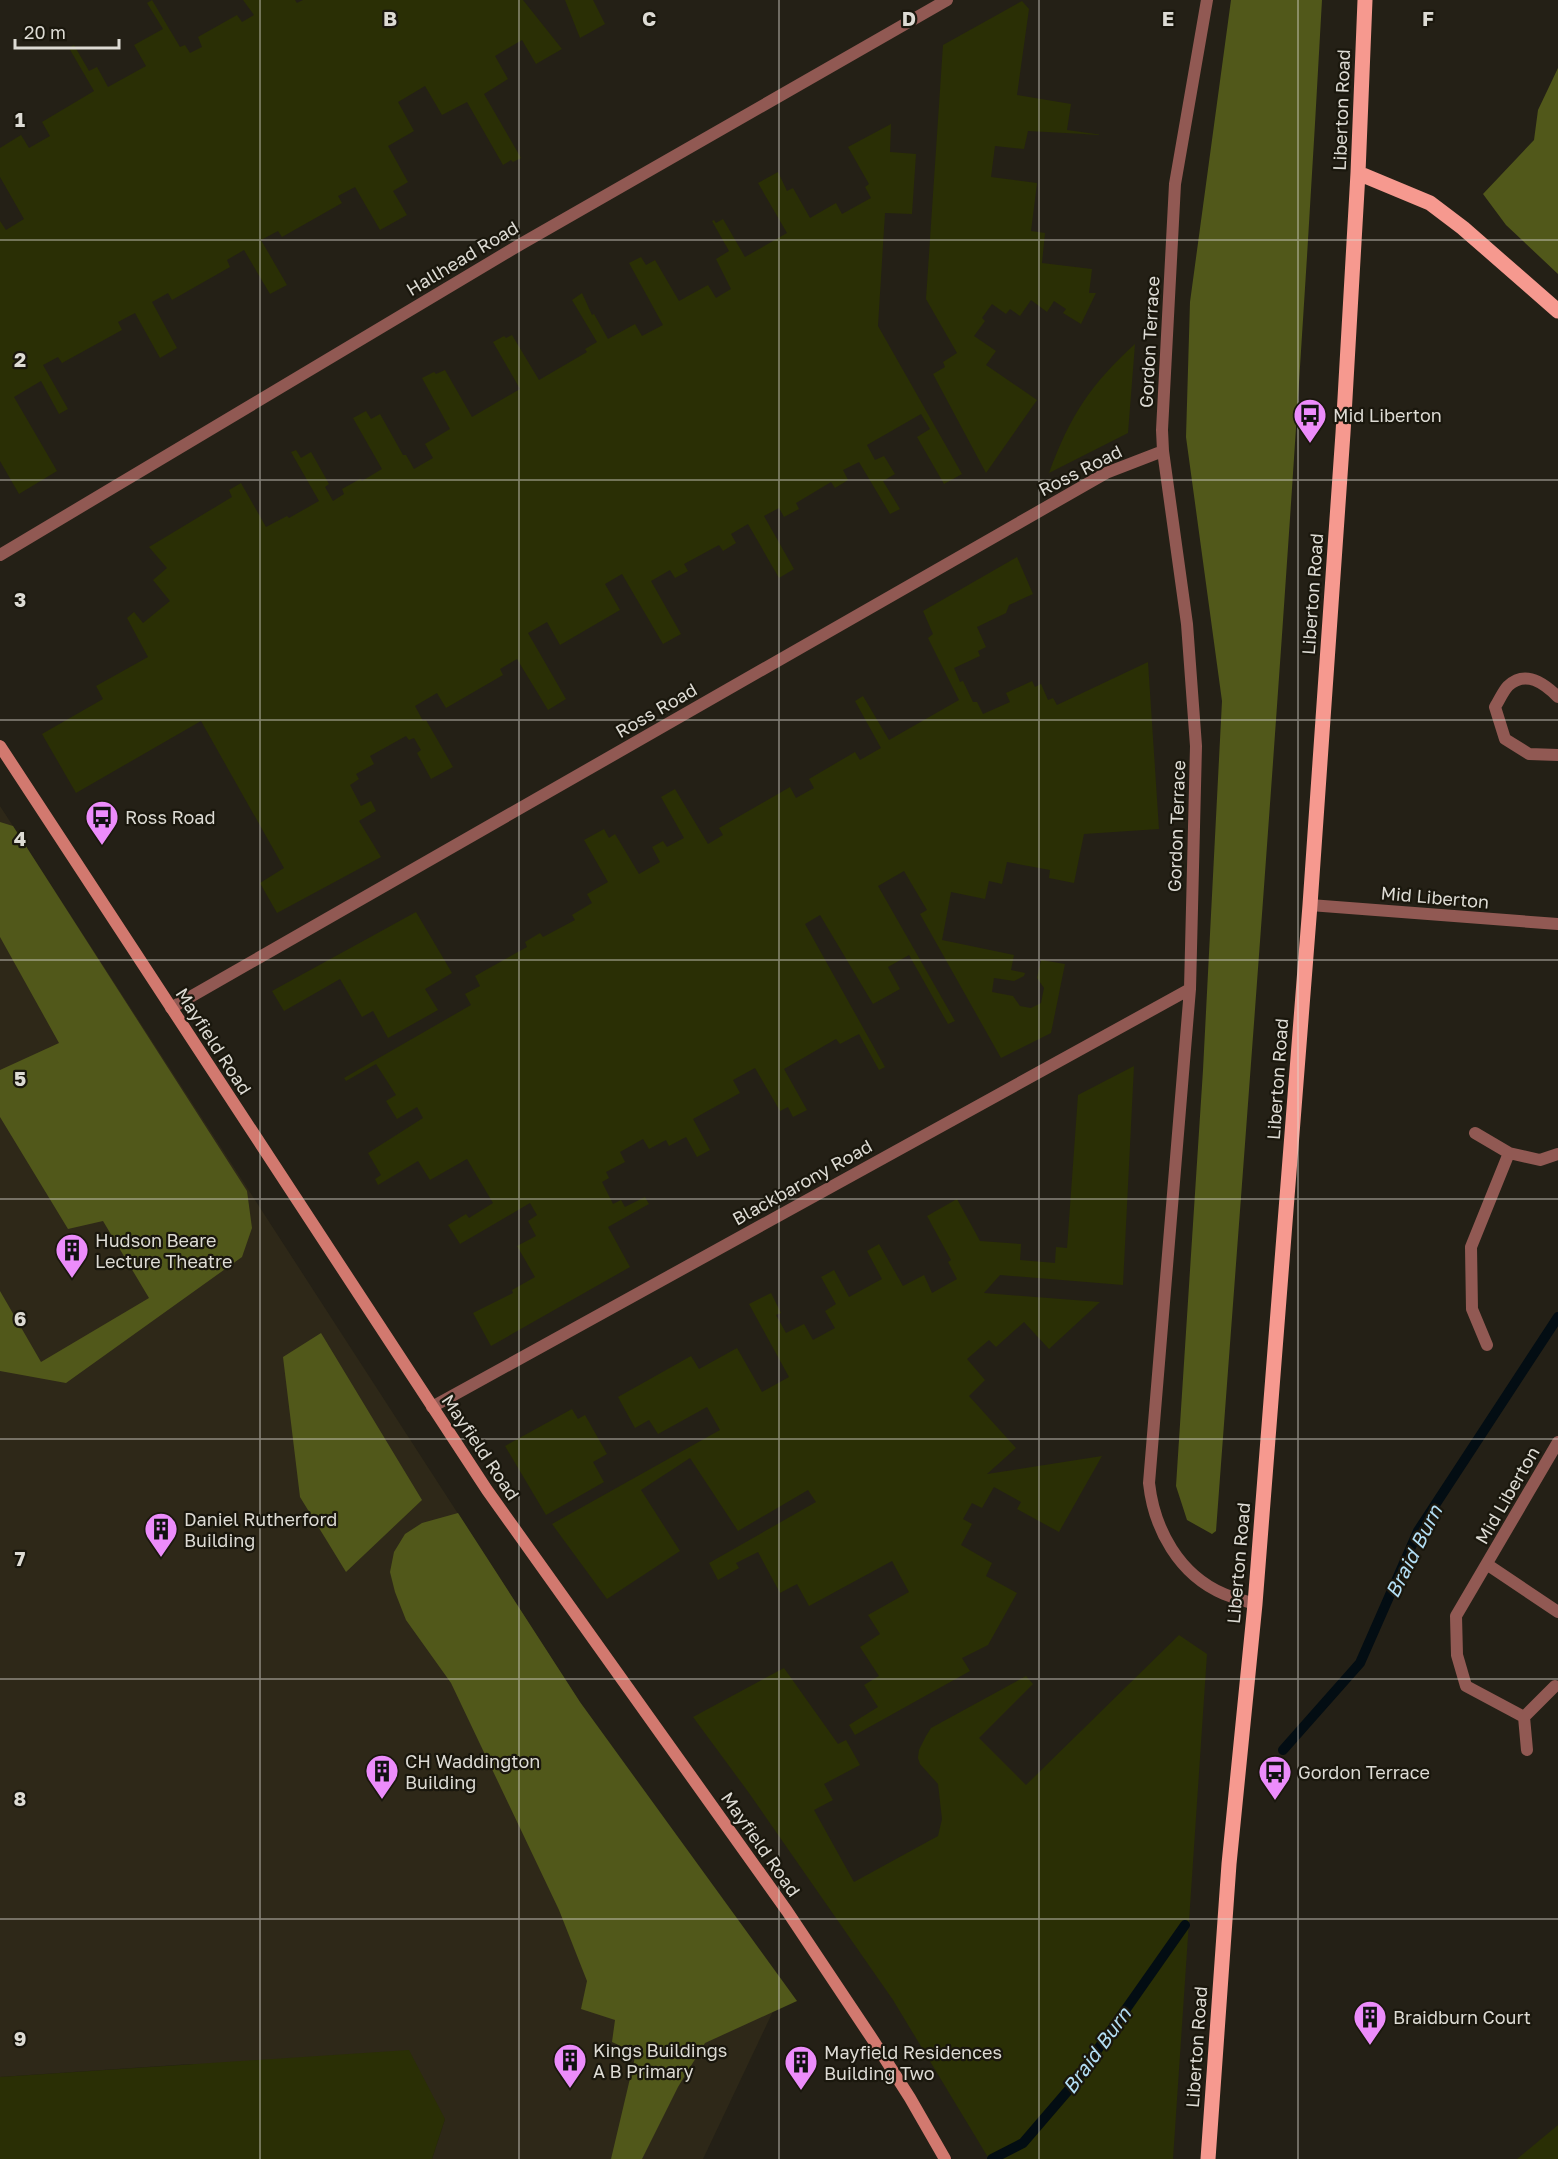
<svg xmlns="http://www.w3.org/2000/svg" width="1558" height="2159" font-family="'Golos Text',sans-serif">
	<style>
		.built { fill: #2e2818 }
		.green { fill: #2a2f05 }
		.forest { fill: #51581a }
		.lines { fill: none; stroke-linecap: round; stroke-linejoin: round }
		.stream { stroke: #030d13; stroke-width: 10 }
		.street { stroke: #915953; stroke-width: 12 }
		.secondary { stroke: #d2796f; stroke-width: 12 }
		.primary { stroke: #f6998f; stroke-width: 15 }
		.grid { fill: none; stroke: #dddbd4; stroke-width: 1.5; stroke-opacity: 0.55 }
		.labels { text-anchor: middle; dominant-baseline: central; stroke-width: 4.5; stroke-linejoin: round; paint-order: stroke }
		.street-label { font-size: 18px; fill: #dddbd4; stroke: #1a170d }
		.poi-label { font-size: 18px; fill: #dddbd4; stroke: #1a170d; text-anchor: start }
		.water-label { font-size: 20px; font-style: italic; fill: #b3def4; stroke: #1a170d }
		.grid-label { font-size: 20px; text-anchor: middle; font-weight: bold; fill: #dddbd4; stroke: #1a170d; stroke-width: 4.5; stroke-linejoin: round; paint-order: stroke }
	</style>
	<rect width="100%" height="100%" fill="#242016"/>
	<path class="built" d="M 0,806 L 776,2005 L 703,2159 L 432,2159 L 445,2119 L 191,2064 L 0,2077 Z"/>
	<path class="green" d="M 152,0 L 180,47 L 185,45 L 190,53 L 202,47 L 198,37 L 237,15 L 242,22 L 254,15 L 243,0 L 295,0 L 297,3 L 303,0 L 523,0 L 562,49 L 536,64 L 522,40 L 495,56 L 508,79 L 484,94 L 521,158 L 513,162 L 511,160 L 503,165 L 467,102 L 442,115 L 425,86 L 398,102 L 414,131 L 388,146 L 408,182 L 393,191 L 407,215 L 380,230 L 355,187 L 338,196 L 342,203 L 282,237 L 278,231 L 261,240 L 287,285 L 270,294 L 244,250 L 227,260 L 230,267 L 172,300 L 168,293 L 152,302 L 177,348 L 160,358 L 135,313 L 118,322 L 122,330 L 62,363 L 58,357 L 43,365 L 68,409 L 59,414 L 41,381 L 14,397 L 57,471 L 19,494 L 0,461 L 0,221 L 6,230 L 24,219 L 0,177 L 0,148 L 21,135 L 29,148 L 50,136 L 42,122 L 94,91 L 69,48 L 74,45 L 89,71 L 97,67 L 108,87 L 146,66 L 134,45 L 163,29 L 147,3 Z
		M 565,0 L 593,0 L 605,24 L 580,38 Z
		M 1022,1 L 1029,9 L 1017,95 L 1071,104 L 1067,130 L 1103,135 L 1028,131 L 1024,149 L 995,146 L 991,177 L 1037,183 L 1031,231 L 1045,233 L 1042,263 L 1092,269 L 1089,293 L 1096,293 L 1081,324 L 1063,313 L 1066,309 L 1054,301 L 1047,312 L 1031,300 L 1020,316 L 1010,309 L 1006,314 L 992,304 L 982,318 L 985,321 L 974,336 L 996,351 L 986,365 L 1037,400 L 986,473 L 933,374 L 945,367 L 943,362 L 957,353 L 926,299 L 943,45 Z
		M 891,124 L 890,152 L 916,154 L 912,214 L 885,213 L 878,326 L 962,474 L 944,484 L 917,437 L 930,429 L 921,414 L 867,445 L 875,460 L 884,456 L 895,474 L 883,481 L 900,509 L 890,514 L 859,462 L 843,470 L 848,480 L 835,488 L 831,482 L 796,503 L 799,509 L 784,517 L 779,508 L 764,516 L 794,569 L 779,578 L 748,524 L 731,534 L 736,543 L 723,551 L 719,545 L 684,564 L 688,571 L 675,578 L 670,570 L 651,581 L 681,634 L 663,644 L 622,574 L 605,584 L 620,610 L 560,645 L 547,622 L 528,633 L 566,699 L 548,710 L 517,659 L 500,669 L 503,675 L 446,708 L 437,693 L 415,706 L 423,721 L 426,720 L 453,767 L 431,779 L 417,753 L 421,750 L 414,738 L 409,740 L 406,736 L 370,756 L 374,764 L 356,774 L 359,779 L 350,785 L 361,806 L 371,801 L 376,811 L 359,821 L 381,857 L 277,913 L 260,883 L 284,868 L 201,721 L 76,793 L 42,734 L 103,699 L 96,686 L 148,657 L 127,618 L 134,612 L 143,623 L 170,601 L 153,580 L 167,568 L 149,547 L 232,497 L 229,490 L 241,483 L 266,527 L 287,516 L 289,518 L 319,501 L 291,452 L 296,450 L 301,458 L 311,452 L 329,484 L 325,487 L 333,501 L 344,494 L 342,489 L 360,479 L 362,481 L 382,469 L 353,418 L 366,411 L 371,419 L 380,414 L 403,455 L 406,455 L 414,469 L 433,458 L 425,444 L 450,429 L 422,378 L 434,372 L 436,374 L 445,370 L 472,417 L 520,389 L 493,342 L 504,336 L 506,338 L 512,335 L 539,380 L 587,352 L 585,349 L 597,342 L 572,300 L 582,293 L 592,315 L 594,314 L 608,339 L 635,324 L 642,336 L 663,325 L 629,263 L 641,257 L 646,265 L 655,260 L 679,301 L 708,285 L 716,298 L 731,289 L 716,259 L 729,251 L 712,221 L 714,220 L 716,223 L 723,219 L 745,257 L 787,233 L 758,183 L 778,172 L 787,191 L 793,188 L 810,218 L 836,203 L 842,214 L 871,198 L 865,187 L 869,184 L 848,147 Z
		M 1135,344 L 1128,433 L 1049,473 C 1070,416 1090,385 1135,344 Z
		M 1017,557 L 1033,594 L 1009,605 L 1006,613 L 977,627 L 986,647 L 978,651 L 980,656 L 954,668 L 960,682 L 963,681 L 973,702 L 977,702 L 983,714 L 1010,702 L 1006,693 L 1032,681 L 1035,687 L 1041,684 L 1048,700 L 1053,698 L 1057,705 L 1148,662 L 1159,829 L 1084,834 L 1074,883 L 1049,878 L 1050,870 L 1007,862 L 1002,884 L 989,881 L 985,899 L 951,892 L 942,940 L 1014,955 L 1011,970 L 1025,973 L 1024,976 L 1014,981 L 994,978 L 992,992 L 1013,996 L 1020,1006 L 1031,1008 L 1041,1003 L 1044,988 L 1037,978 L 1041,960 L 1065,964 L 1051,1033 L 1001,1058 L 920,914 L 927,910 L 904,871 L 878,886 L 955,1021 L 948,1024 L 909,955 L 888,967 L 900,989 L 873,1004 L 820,915 L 805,924 L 885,1067 L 879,1070 L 859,1034 L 840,1044 L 836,1039 L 784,1069 L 807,1110 L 793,1117 L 788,1107 L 780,1111 L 755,1068 L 733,1080 L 740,1093 L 693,1119 L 710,1150 L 697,1157 L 686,1137 L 669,1146 L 666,1140 L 649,1149 L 643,1139 L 620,1152 L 625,1162 L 606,1172 L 609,1178 L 602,1182 L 613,1204 L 621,1200 L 625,1207 L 645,1197 L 649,1204 L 608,1227 L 630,1267 L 491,1346 L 473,1313 L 513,1293 L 512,1290 L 535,1277 L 517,1246 L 536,1236 L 528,1221 L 537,1215 L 530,1203 L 460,1244 L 448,1225 L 466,1214 L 469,1218 L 493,1203 L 467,1159 L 430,1180 L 418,1161 L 378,1185 L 375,1179 L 381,1175 L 368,1153 L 423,1118 L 417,1107 L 397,1119 L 386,1101 L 396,1095 L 376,1064 L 346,1081 L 344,1078 L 471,1005 L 465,994 L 480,986 L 475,976 L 527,947 L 525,942 L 540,933 L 543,937 L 575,920 L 572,915 L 592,903 L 587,894 L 608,882 L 584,840 L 604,829 L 609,838 L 615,834 L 639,874 L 660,862 L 652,847 L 663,841 L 667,847 L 684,838 L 661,797 L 675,789 L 708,844 L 723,835 L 719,828 L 790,787 L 796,798 L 814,788 L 809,779 L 855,752 L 860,760 L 881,748 L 855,701 L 863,696 L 889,740 L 959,700 L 928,638 L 933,634 L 923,611 Z
		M 416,912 L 452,973 L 425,989 L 438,1010 L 388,1038 L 373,1011 L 362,1017 L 340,979 L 284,1011 L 272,991 Z
		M 1134,1066 L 1123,1285 L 1000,1275 L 984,1293 L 1100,1302 L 1049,1349 L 1024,1322 L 996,1347 L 989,1340 L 967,1359 L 985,1380 L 969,1396 L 1016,1448 L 987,1474 L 1102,1456 L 1059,1532 L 1017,1509 L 1021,1502 L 994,1487 L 982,1508 L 972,1503 L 963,1519 L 972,1524 L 961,1545 L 992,1563 L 986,1576 L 1017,1593 L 988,1645 L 962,1658 L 970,1671 L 855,1735 L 849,1725 L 878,1707 L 864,1685 L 879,1676 L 860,1647 L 880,1634 L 868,1615 L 909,1592 L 892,1561 L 809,1606 L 797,1584 L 780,1593 L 758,1552 L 736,1563 L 739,1568 L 718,1580 L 709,1563 L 816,1502 L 808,1490 L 738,1531 L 690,1458 L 641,1490 L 680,1551 L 607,1599 L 552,1524 L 720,1430 L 707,1407 L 658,1434 L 649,1420 L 635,1428 L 618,1397 L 691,1356 L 699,1369 L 737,1348 L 762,1392 L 789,1377 L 749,1304 L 771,1293 L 781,1313 L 776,1315 L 786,1333 L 804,1324 L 813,1340 L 835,1328 L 825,1311 L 836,1304 L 821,1277 L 834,1270 L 849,1297 L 882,1279 L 867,1251 L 879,1244 L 903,1286 L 924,1275 L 932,1293 L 957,1279 L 948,1262 L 951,1260 L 927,1216 L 957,1199 L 980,1241 L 1021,1244 L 1020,1260 L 1055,1263 L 1056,1247 L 1067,1248 L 1078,1095 Z
		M 572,1409 L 578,1419 L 585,1415 L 607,1454 L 593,1462 L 604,1482 L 546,1515 L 505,1446 Z
		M 1179,1635 L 1207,1654 L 1173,2159 L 989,2159 L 893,2000 L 749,1793 L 693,1717 L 784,1668 L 838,1744 L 846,1740 L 860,1765 L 824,1784 L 833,1800 L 814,1810 L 854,1882 L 938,1836 L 942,1819 L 938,1784 L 920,1764 L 918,1758 L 919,1750 L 926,1736 L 931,1728 L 1026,1676 L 1033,1684 L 979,1738 L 1026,1785 Z
		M 409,2050 L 445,2119 L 432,2159 L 0,2159 L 0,2077 Z
		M 1558,2125 L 1558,2159 L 1517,2159 Z"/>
	<path class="forest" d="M 1231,0 L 1322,0 C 1294,511 1254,1021 1216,1531 L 1212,1534 L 1187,1520 L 1176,1486 L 1203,1070 L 1222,701 L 1186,437 L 1190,302 Z
		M 1558,68 L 1558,274 L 1506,225 L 1483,194 L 1534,140 L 1538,110 Z
		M 0,822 L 13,826 L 247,1191 L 252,1228 L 242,1257 L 66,1383 L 0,1371 L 0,1291 L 41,1362 L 149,1298 L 103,1221 L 68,1229 L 0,1117 L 0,1070 L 59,1043 L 0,937 Z
		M 321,1333 L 422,1500 L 346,1572 L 300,1497 L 283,1357 Z
		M 458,1513 L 580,1702 L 797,2001 L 705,2043 L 678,2087 L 642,2159 L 611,2159 L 636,2053 L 612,2042 L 615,2020 L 581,2009 L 587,1981 L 559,1910 L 451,1683 L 406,1620 L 395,1592 L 390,1572 L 394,1552 L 405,1534 L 422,1523 Z"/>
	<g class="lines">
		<path class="stream" d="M 1283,1750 L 1360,1663 L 1418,1531 L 1558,1317
			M 992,2159 L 1023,2143 L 1072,2086 L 1185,1925"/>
		<path class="street" d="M 1207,0 L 1175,184 L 1162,430 L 1163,451 L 1187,624 L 1196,746 L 1190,989 L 1149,1483 C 1154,1529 1179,1575 1224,1594 C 1234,1598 1245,1601 1255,1604
			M 0,555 L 521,244 L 947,0
			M 1558,697 C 1545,684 1526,669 1508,686 C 1503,691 1499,701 1495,707 L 1505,739 L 1529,754 L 1558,755
			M 1310,905 L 1558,924
			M 171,1008 L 1106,473 L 1163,451
			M 1475,1133 L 1509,1153
			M 1487,1345 L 1472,1309 L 1471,1247 L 1509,1153 L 1540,1160 L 1558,1154
			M 432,1407 L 1190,989
			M 1488,1565 L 1558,1612
			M 1524,1717 L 1466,1686 L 1457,1655 L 1456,1616 L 1558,1442
			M 1527,1750 L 1524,1717 L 1555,1686"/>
		<path class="secondary" d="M 0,746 L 487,1490 L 787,1911 L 873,2040 L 910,2098 L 945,2159"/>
		<path class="primary" d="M 1358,173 L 1430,203 L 1463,228 L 1558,311
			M 1208,2159 L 1229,1864 L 1255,1604 L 1310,905 L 1343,433 L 1358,173 L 1365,0"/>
	</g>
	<path class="grid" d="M 260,0 L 260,2159M 519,0 L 519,2159M 779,0 L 779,2159M 1039,0 L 1039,2159M 1298,0 L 1298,2159M 0,240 L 1558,240M 0,480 L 1558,480M 0,720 L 1558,720M 0,960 L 1558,960M 0,1199 L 1558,1199M 0,1439 L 1558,1439M 0,1679 L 1558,1679M 0,1919 L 1558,1919"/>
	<defs>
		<symbol id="bus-pin" viewBox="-11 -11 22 30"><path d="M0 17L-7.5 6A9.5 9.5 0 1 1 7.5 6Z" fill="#ec8cfb" stroke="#1a170d"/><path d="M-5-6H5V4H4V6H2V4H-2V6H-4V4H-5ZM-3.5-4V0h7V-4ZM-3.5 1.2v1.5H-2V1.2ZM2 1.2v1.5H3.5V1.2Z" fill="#111"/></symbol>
		<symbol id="building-pin" viewBox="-11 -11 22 30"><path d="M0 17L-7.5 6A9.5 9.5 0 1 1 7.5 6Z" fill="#ec8cfb" stroke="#1a170d"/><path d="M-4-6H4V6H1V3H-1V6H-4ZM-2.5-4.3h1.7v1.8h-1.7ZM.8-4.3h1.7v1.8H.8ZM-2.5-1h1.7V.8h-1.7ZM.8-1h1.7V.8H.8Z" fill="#111"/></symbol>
	</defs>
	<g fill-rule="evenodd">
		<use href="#bus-pin" x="1291" y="396" width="38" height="52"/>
		<use href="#bus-pin" x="83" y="798" width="38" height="52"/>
		<use href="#building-pin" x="53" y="1231" width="38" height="52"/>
		<use href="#building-pin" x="142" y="1510" width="38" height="52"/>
		<use href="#building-pin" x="363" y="1752" width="38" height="52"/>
		<use href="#bus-pin" x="1256" y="1753" width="38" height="52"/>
		<use href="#building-pin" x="1351" y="1998" width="38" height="52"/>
		<use href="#building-pin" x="551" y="2041" width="38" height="52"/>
		<use href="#building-pin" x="782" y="2043" width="38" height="52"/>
	</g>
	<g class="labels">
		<g class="street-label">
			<text transform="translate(1341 110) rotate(-88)">Liberton Road</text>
			<text transform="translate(462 258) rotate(-31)">Hallhead Road</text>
			<text transform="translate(1149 342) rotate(-87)">Gordon Terrace</text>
			<text transform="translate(1080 470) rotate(-27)">Ross Road</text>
			<text transform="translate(1312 594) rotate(-86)">Liberton Road</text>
			<text transform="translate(656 710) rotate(-30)">Ross Road</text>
			<text transform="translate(1176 826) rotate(-88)">Gordon Terrace</text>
			<text transform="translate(1435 897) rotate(5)">Mid Liberton</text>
			<text transform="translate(214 1041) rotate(57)">Mayfield Road</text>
			<text transform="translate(1277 1079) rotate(-86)">Liberton Road</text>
			<text transform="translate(802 1182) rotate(-29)">Blackbarony Road</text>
			<text transform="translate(481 1447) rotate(56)">Mayfield Road</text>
			<text transform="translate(1507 1495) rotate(-60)">Mid Liberton</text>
			<text transform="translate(1238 1563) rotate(-85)">Liberton Road</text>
			<text transform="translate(761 1844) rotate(55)">Mayfield Road</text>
			<text transform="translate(1196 2047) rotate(-86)">Liberton Road</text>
		</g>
		<g class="poi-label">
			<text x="1333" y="415">Mid Liberton</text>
			<text x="125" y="817">Ross Road</text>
			<text x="95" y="1240">Hudson Beare<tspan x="95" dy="21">Lecture Theatre</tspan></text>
			<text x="184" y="1519">Daniel Rutherford<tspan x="184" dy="21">Building</tspan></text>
			<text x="405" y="1761">CH Waddington<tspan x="405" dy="21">Building</tspan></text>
			<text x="1298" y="1772">Gordon Terrace</text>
			<text x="1393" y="2017">Braidburn Court</text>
			<text x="593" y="2050">Kings Buildings<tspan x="593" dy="21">A B Primary</tspan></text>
			<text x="824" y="2052">Mayfield Residences<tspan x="824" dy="21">Building Two</tspan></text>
		</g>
		<g class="water-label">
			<text transform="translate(1413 1551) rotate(-63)">Braid Burn</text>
			<text transform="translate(1096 2050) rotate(-54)">Braid Burn</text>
		</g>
	</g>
	<g class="grid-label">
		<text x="390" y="26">B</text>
		<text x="649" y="26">C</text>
		<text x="909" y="26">D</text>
		<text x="1168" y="26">E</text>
		<text x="1428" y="26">F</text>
		<text x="20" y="127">1</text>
		<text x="20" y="367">2</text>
		<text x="20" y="607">3</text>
		<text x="20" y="846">4</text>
		<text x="20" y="1086">5</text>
		<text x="20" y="1326">6</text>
		<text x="20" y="1566">7</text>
		<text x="20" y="1806">8</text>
		<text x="20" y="2046">9</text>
	</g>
	<path d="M15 39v9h104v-9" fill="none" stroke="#dddbd4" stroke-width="3"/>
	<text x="24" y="39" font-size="18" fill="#dddbd4" stroke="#1a170d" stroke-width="4.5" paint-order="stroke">20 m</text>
</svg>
